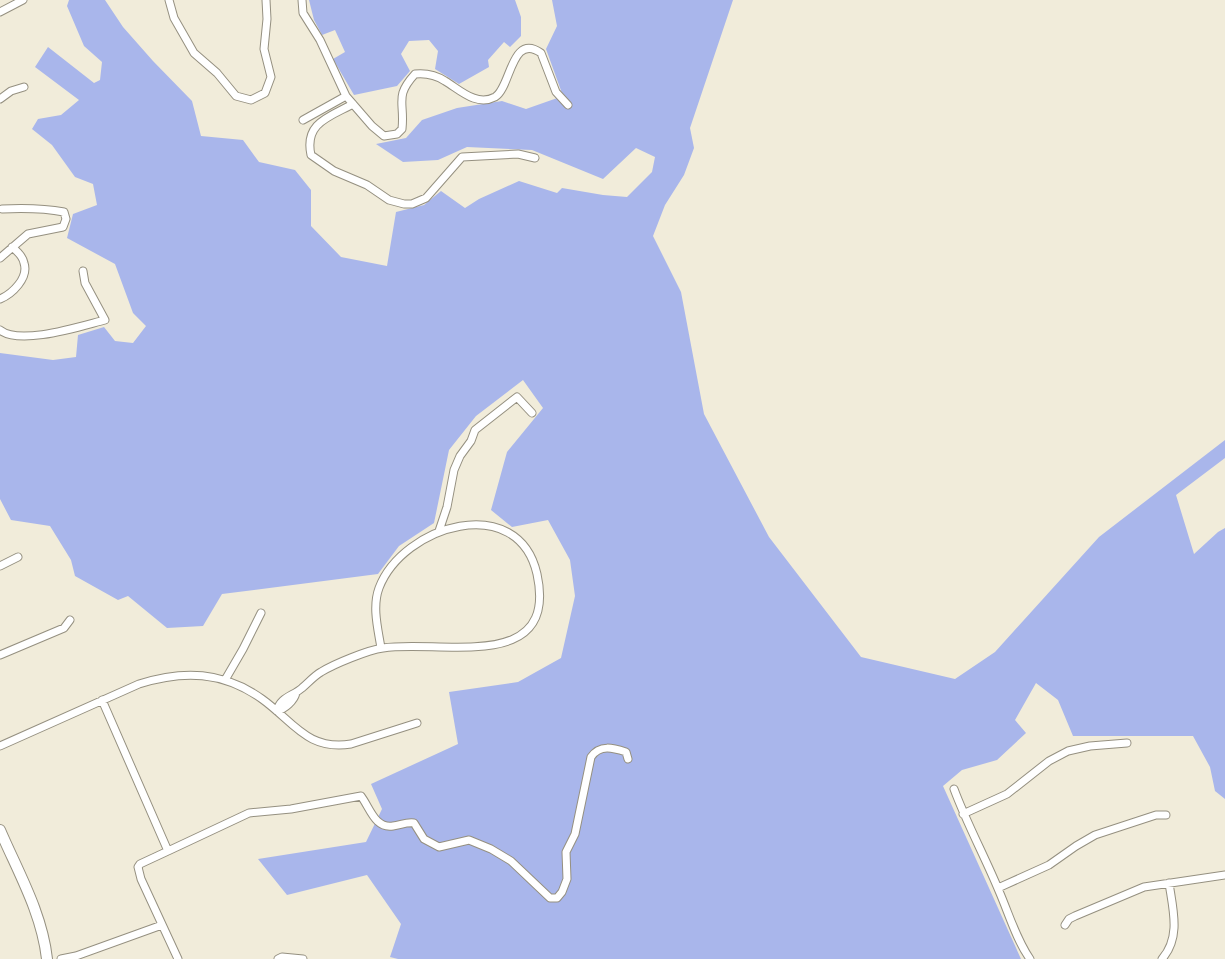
<svg xmlns="http://www.w3.org/2000/svg" width="1225" height="959" font-family="'Open Sans',sans-serif">
	<style>
		.green { fill: #a9b6eb }
		.lines { fill: none; stroke-linecap: round; stroke-linejoin: round }
		.minor-casing { stroke: #959080; stroke-width: 9 }
		.secondary-casing { stroke: #959080; stroke-width: 12 }
		.minor { stroke: #fff; stroke-width: 7 }
		.secondary { stroke: #fff; stroke-width: 10 }
	</style>
	<rect width="100%" height="100%" fill="#f1ecda"/>
	<path class="green" d="M 69,0 L 105,0 L 123,27 L 153,61 L 192,101 L 201,136 L 243,140 L 259,162 L 295,170 L 311,190 L 311,226 L 341,257 L 387,266 L 396,212 L 424,205 L 441,191 L 465,208 L 479,199 L 519,181 L 557,193 L 562,188 L 603,195 L 627,197 L 652,172 L 655,157 L 636,148 L 603,179 L 532,150 L 467,147 L 438,160 L 403,162 L 376,144 L 406,138 L 422,120 L 457,108 L 502,101 L 526,109 L 563,96 L 546,49 L 557,26 L 552,0 L 733,0 L 690,128 L 694,148 L 684,175 L 665,205 L 653,236 L 681,292 L 704,414 L 769,537 L 861,657 L 955,679 L 995,652 L 1099,537 L 1225,440 L 1225,458 L 1176,495 L 1194,554 L 1218,532 L 1225,528 L 1225,799 L 1215,791 L 1210,767 L 1193,736 L 1073,736 L 1058,700 L 1036,683 L 1015,720 L 1026,733 L 997,760 L 962,770 L 943,786 L 1021,959 L 398,959 L 390,957 L 401,924 L 367,875 L 287,895 L 258,859 L 366,842 L 382,809 L 371,784 L 458,744 L 449,692 L 518,682 L 561,658 L 575,596 L 570,560 L 548,520 L 512,527 L 491,510 L 507,452 L 543,408 L 523,380 L 476,416 L 449,450 L 434,523 L 399,546 L 378,574 L 222,594 L 203,626 L 167,628 L 128,596 L 118,600 L 75,576 L 71,560 L 50,526 L 11,520 L 0,499 L 0,353 L 53,360 L 76,357 L 78,335 L 104,327 L 115,341 L 133,343 L 146,326 L 133,313 L 115,264 L 67,238 L 73,214 L 97,205 L 93,184 L 75,177 L 52,145 L 32,129 L 38,119 L 61,115 L 79,100 L 35,67 L 48,47 L 94,83 L 100,80 L 102,62 L 84,46 L 67,6 Z
		M 309,0 L 515,0 L 521,17 L 521,36 L 510,47 L 504,42 L 488,60 L 489,67 L 459,84 L 435,69 L 438,51 L 429,40 L 409,41 L 401,54 L 410,71 L 397,86 L 354,95 L 333,59 L 345,52 L 335,30 L 322,35 L 314,20 Z"/>
	<g class="lines">
		<defs>
			<path id="minor" d="M 169,0 L 174,18 L 194,53 L 217,73 L 236,96 L 251,100 L 265,93 L 271,77 L 264,49 L 267,19 L 266,0
				M 302,0 L 303,13 L 320,40 L 346,96 L 372,126 L 384,136 L 397,134 L 402,129 C 405,102 394,97 415,74 C 425,73 436,75 445,81 C 459,89 476,107 495,97 C 511,88 511,32 541,53 L 556,92 L 568,105
				M 0,12 L 23,0
				M 0,99 L 11,91 L 24,87
				M 353,104 C 329,117 304,123 311,155 L 334,171 L 367,185 L 389,200 L 404,204 L 412,204 L 426,198 L 462,157 L 518,154 L 535,158
				M 303,120 L 346,96
				M 0,258 L 28,234 L 63,227 L 66,219 L 64,212 C 43,208 24,208 2,209
				M 0,299 C 12,294 29,278 24,263 C 23,257 17,251 12,247
				M 0,330 C 20,346 81,326 105,320 L 85,283 L 83,271
				M 439,531 L 447,507 L 454,470 L 460,456 L 471,441 L 475,430 L 517,397 L 532,413
				M 0,566 L 18,557
				M 0,655 L 64,628 L 70,620
				M 225,680 L 243,649 L 261,613
				M 102,700 L 168,851 L 140,864 L 138,867 L 141,879 L 178,959
				M 277,711 C 280,697 293,696 302,688 C 308,683 314,676 321,672 C 334,664 368,650 383,648 C 438,639 559,675 537,574 C 518,491 403,525 379,588 C 372,607 378,629 381,648
				M 277,711 C 285,709 294,701 296,693
				M 0,746 L 139,684 C 183,670 223,671 262,699 C 293,721 307,751 351,744 L 417,723
				M 954,789 C 967,824 985,857 999,891 C 1009,914 1016,939 1030,959
				M 963,814 L 1007,794 L 1049,761 L 1068,751 L 1090,746 L 1127,743
				M 168,851 L 249,813 L 291,809 L 361,796 C 370,808 375,829 393,826 C 401,825 406,822 414,823 L 424,839 L 439,847 L 469,840 L 491,849 L 511,861 L 550,898 L 557,898 L 562,892 L 567,879 L 566,852 L 575,834 L 591,757 C 600,744 613,748 626,752 L 628,759
				M 998,888 L 1049,865 L 1076,846 L 1095,835 L 1156,815 L 1166,815
				M 1065,925 L 1069,919 L 1075,916 L 1144,887 L 1225,875
				M 61,959 L 76,956 L 162,925
				M 278,959 L 282,957 L 303,959
				M 1162,959 C 1181,937 1173,910 1169,883"/>
			<path id="secondary" d="M 0,830 C 18,872 42,913 47,959"/>
		</defs>
		<use href="#minor" class="minor-casing"/>
		<use href="#secondary" class="secondary-casing"/>
		<use href="#minor" class="minor"/>
		<use href="#secondary" class="secondary"/>
	</g>
</svg>
